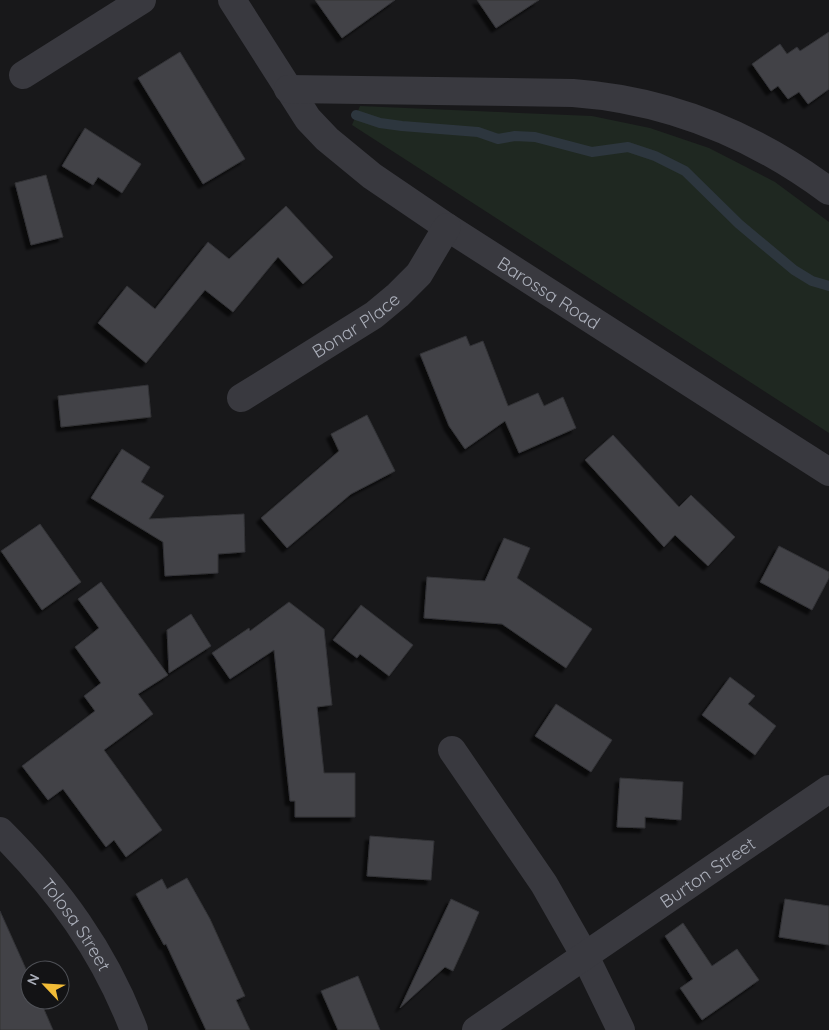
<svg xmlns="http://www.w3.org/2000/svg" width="829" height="1030" font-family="Quicksand,sans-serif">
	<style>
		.green { fill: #1f2821 }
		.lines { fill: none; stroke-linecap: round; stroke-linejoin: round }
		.stream { stroke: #2d363e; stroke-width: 10 }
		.building { fill: #424347; stroke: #323236; filter: url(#shadow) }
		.minor { stroke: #39393f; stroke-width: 28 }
		.labels { text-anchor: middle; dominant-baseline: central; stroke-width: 4; stroke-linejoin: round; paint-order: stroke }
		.street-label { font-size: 18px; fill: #aaaeb9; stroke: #131315 }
	</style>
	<defs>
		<filter id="shadow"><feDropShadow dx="-4.5" dy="4.5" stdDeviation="1" flood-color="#0009"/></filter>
	</defs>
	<rect width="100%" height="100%" fill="#18181a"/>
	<path class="green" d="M 360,106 L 592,116 L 650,128 L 709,148 L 775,182 L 829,222 L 829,433 L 352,125 Z"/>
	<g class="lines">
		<path class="stream" d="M 356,115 L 380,123 L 402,126 L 478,132 L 498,139 L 515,136 L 535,137 L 592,152 L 628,147 L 655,156 L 685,171 L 739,224 L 794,270 L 812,281 L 829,286"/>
	</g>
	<path class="building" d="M 315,0 L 395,0 L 342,38 Z
		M 477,0 L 539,0 L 496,28 Z
		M 829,32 L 829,89 L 808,104 L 799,92 L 788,99 L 778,86 L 771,91 L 752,64 L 780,44 L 787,54 L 797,47 L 800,51 Z
		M 180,52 L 245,159 L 203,184 L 138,78 Z
		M 85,128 L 141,164 L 122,193 L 98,177 L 93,185 L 62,166 Z
		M 46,175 L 63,237 L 31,245 L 15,183 Z
		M 286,206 L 333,257 L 303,284 L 278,257 L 233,312 L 205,290 L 146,363 L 98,323 L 127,286 L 155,309 L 208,242 L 229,259 Z
		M 466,336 L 470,346 L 483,341 L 508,406 L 538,393 L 544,406 L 563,397 L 576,428 L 519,453 L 505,421 L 465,449 L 449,426 L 420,354 Z
		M 148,385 L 151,417 L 61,427 L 58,396 Z
		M 367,415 L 395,471 L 351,494 L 287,548 L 261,518 L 339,451 L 331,434 Z
		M 613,435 L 679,507 L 691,495 L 735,537 L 708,566 L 675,535 L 664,547 L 585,460 Z
		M 122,449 L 150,467 L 141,482 L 164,496 L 149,519 L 244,514 L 245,552 L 218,554 L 218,573 L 165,576 L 163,542 L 91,498 Z
		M 40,524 L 81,582 L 42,610 L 1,551 Z
		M 504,538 L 530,548 L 517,578 L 592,629 L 566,668 L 502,624 L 424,618 L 427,577 L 485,581 Z
		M 779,546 L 829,572 L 829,578 L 812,610 L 760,582 Z
		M 101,582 L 168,675 L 138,694 L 153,714 L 104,750 L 162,830 L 126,857 L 114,840 L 106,847 L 63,789 L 48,800 L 22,766 L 95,711 L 84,696 L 101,683 L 75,647 L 99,628 L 78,599 Z
		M 289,602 L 324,629 L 332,705 L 317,707 L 324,773 L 355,773 L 355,817 L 295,817 L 295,801 L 290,801 L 274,650 L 230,679 L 212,653 L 249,628 L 250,631 Z
		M 361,605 L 413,645 L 389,676 L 360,654 L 357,658 L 333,640 Z
		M 191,614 L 211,646 L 169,673 L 167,630 Z
		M 730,677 L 755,696 L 748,704 L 776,726 L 755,755 L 702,715 Z
		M 556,704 L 612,740 L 591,772 L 535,736 Z
		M 620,778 L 683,782 L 681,820 L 645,817 L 645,828 L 617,827 Z
		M 370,836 L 434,841 L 431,880 L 367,876 Z
		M 187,878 L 210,919 L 245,996 L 236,1000 L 250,1030 L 206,1030 L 166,944 L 164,945 L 136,894 L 162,879 L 167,889 Z
		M 451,899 L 479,912 L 468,938 L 453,971 L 445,967 L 400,1008 Z
		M 785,899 L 829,906 L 829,945 L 779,937 Z
		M 0,911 L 30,978 L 30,1000 L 40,1000 L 53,1030 L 0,1030 Z
		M 683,923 L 712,966 L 737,949 L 759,980 L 702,1020 L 680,988 L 693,979 L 665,936 Z
		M 358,976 L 380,1030 L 338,1030 L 321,991 Z"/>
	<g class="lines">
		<g class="minor">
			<path id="s1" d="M 232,0 L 308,119 L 327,139 L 372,176 L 447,227 L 829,472"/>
			<path d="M 23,75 L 142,0"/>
			<path d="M 288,89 L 573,93 C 669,100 752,134 829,191"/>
			<path id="s2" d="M 241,398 L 374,315 L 398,295 L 419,274 L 447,227"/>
			<path d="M 452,750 L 544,884 L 585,956 L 621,1030"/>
			<path id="s3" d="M 0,831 C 59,890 104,951 134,1030"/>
			<path id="s4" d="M 476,1030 L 829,789"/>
		</g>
	</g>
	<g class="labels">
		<g class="street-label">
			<text stroke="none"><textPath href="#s1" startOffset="439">Barossa Road</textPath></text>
			<text stroke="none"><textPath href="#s2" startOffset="136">Bonar Place</textPath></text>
			<text stroke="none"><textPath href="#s4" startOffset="280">Burton Street</textPath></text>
			<text stroke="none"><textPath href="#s3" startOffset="121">Tolosa Street</textPath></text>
		</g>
	</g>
	<g transform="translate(45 985) rotate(295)"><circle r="24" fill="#131315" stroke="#4f5157"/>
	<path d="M0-4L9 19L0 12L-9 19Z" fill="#f2bc37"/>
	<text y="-8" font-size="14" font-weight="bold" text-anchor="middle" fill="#aaaeb9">N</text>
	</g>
</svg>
